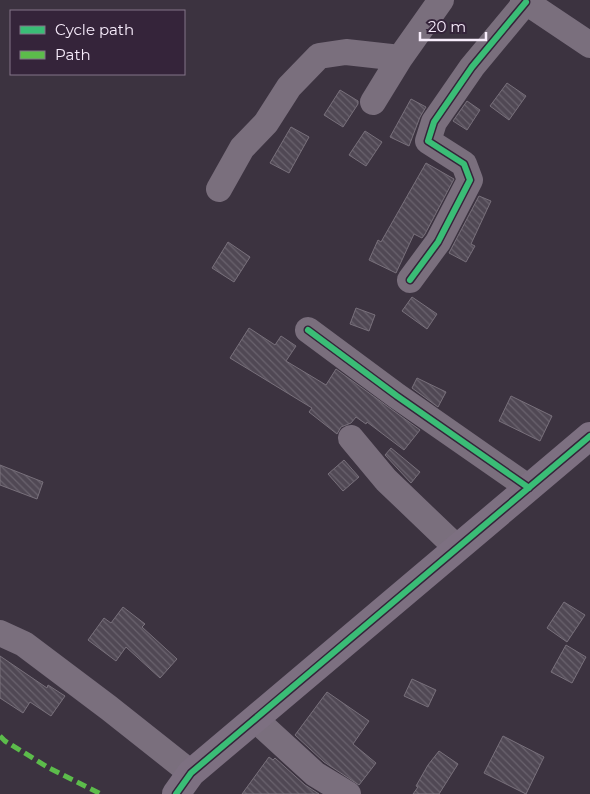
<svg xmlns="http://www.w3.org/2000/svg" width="590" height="794" font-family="Montserrat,sans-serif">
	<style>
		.building { fill: url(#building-back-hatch); stroke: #78707b }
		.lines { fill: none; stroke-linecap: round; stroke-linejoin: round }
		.street { stroke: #7a6f7d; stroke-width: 26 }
		.secondary { stroke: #7d7081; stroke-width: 28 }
		.quiet { stroke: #5cbc4b; stroke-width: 5; stroke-dasharray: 10 5; stroke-linecap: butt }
		.cycleway-casing { stroke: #35243a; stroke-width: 9 }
		.cycleway { stroke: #3abd76; stroke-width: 6 }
	</style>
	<defs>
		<pattern id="building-back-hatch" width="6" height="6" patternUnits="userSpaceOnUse" patternTransform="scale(1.25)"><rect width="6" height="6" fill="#504854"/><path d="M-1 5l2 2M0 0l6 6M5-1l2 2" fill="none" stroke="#6a636e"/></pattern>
	</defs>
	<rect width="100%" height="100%" fill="#3c3340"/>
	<path class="building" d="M 507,83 L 526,96 L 509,120 L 490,106 Z
		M 340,90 L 358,101 L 358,104 L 343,127 L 324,115 Z
		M 411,99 L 426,107 L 420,117 L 409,146 L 390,137 Z
		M 467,101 L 480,110 L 467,130 L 453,121 Z
		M 291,127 L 309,137 L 289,173 L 270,163 Z
		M 365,131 L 382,142 L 366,166 L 349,155 Z
		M 426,163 L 454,179 L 425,234 L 422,238 L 414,234 L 396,273 L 369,260 L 378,240 L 381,242 Z
		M 479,196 L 491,201 L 471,244 L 475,246 L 466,262 L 449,253 Z
		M 228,242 L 250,257 L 234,282 L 212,268 Z
		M 412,297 L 437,314 L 427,329 L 402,311 Z
		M 356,308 L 375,315 L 369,331 L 350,324 Z
		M 249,328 L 275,345 L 281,336 L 296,346 L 286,361 L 326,385 L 336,369 L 420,430 L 404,450 L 367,422 L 366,424 L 356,417 L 351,423 L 341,427 L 337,434 L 309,412 L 312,408 L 230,358 Z
		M 417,378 L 446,392 L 438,407 L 412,388 Z
		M 511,396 L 552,416 L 540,441 L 499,421 Z
		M 391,448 L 420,472 L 411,483 L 385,455 Z
		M 344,460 L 359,477 L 343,491 L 328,474 Z
		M 0,465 L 43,482 L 37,499 L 0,485 Z
		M 564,602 L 585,615 L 567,642 L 547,628 Z
		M 123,607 L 145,624 L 142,627 L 177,659 L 160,678 L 126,647 L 116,661 L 88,640 L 104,618 L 111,623 Z
		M 566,645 L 586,657 L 572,683 L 551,672 Z
		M 0,656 L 47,688 L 48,685 L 65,696 L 51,716 L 30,702 L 23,713 L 0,698 Z
		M 412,679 L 436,690 L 428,707 L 404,696 Z
		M 327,692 L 369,721 L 353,744 L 376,763 L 359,785 L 324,762 L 295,735 Z
		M 503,736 L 544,757 L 526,794 L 484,773 Z
		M 439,751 L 458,764 L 439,794 L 413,794 L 418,787 L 416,786 L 428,765 Z
		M 269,757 L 273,760 L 275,758 L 305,785 L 319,794 L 242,794 Z"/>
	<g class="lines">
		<path class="street" d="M 523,0 L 590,45
			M 373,102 L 400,58 L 441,0
			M 219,189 L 242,148 L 266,123 L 289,87 L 319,56 L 346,52 L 400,58
			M 410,280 L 438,242 L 470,180 L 464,164 L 428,141 L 434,122 L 472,67 L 526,2
			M 308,330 L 397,396 L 529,488
			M 351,438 L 386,480 L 457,548
			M 0,633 L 24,644 L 109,708 L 191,773
			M 255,719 L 315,774 L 348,794"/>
		<path class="secondary" d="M 176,794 L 191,773 L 590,436"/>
		<path class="quiet" d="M 0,736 L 5,741 L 49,768 L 101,794"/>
		<defs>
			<path id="cycleway" d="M 410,280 L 438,242 L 470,180 L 464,164 L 428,141 L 434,122 L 472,67 L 526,2
				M 308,330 L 397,396 L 529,488
				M 176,794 L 191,773 L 590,436"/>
		</defs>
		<use href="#cycleway" class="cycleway-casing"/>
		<use href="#cycleway" class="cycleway"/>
	</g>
	<rect x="10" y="10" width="175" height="65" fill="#35243a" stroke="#837488"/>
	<rect x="20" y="26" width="25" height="8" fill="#3abd76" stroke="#837488"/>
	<text x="55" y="35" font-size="15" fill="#f8edfc">Cycle path</text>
	<rect x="20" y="51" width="25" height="8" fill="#5cbc4b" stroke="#837488"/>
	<text x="55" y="60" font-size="15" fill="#f8edfc">Path</text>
	<path d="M420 32v8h66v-8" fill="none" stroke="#f8edfc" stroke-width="2.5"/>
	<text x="428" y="32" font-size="15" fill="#f8edfc" stroke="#35243a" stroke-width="4" paint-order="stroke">20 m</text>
</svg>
